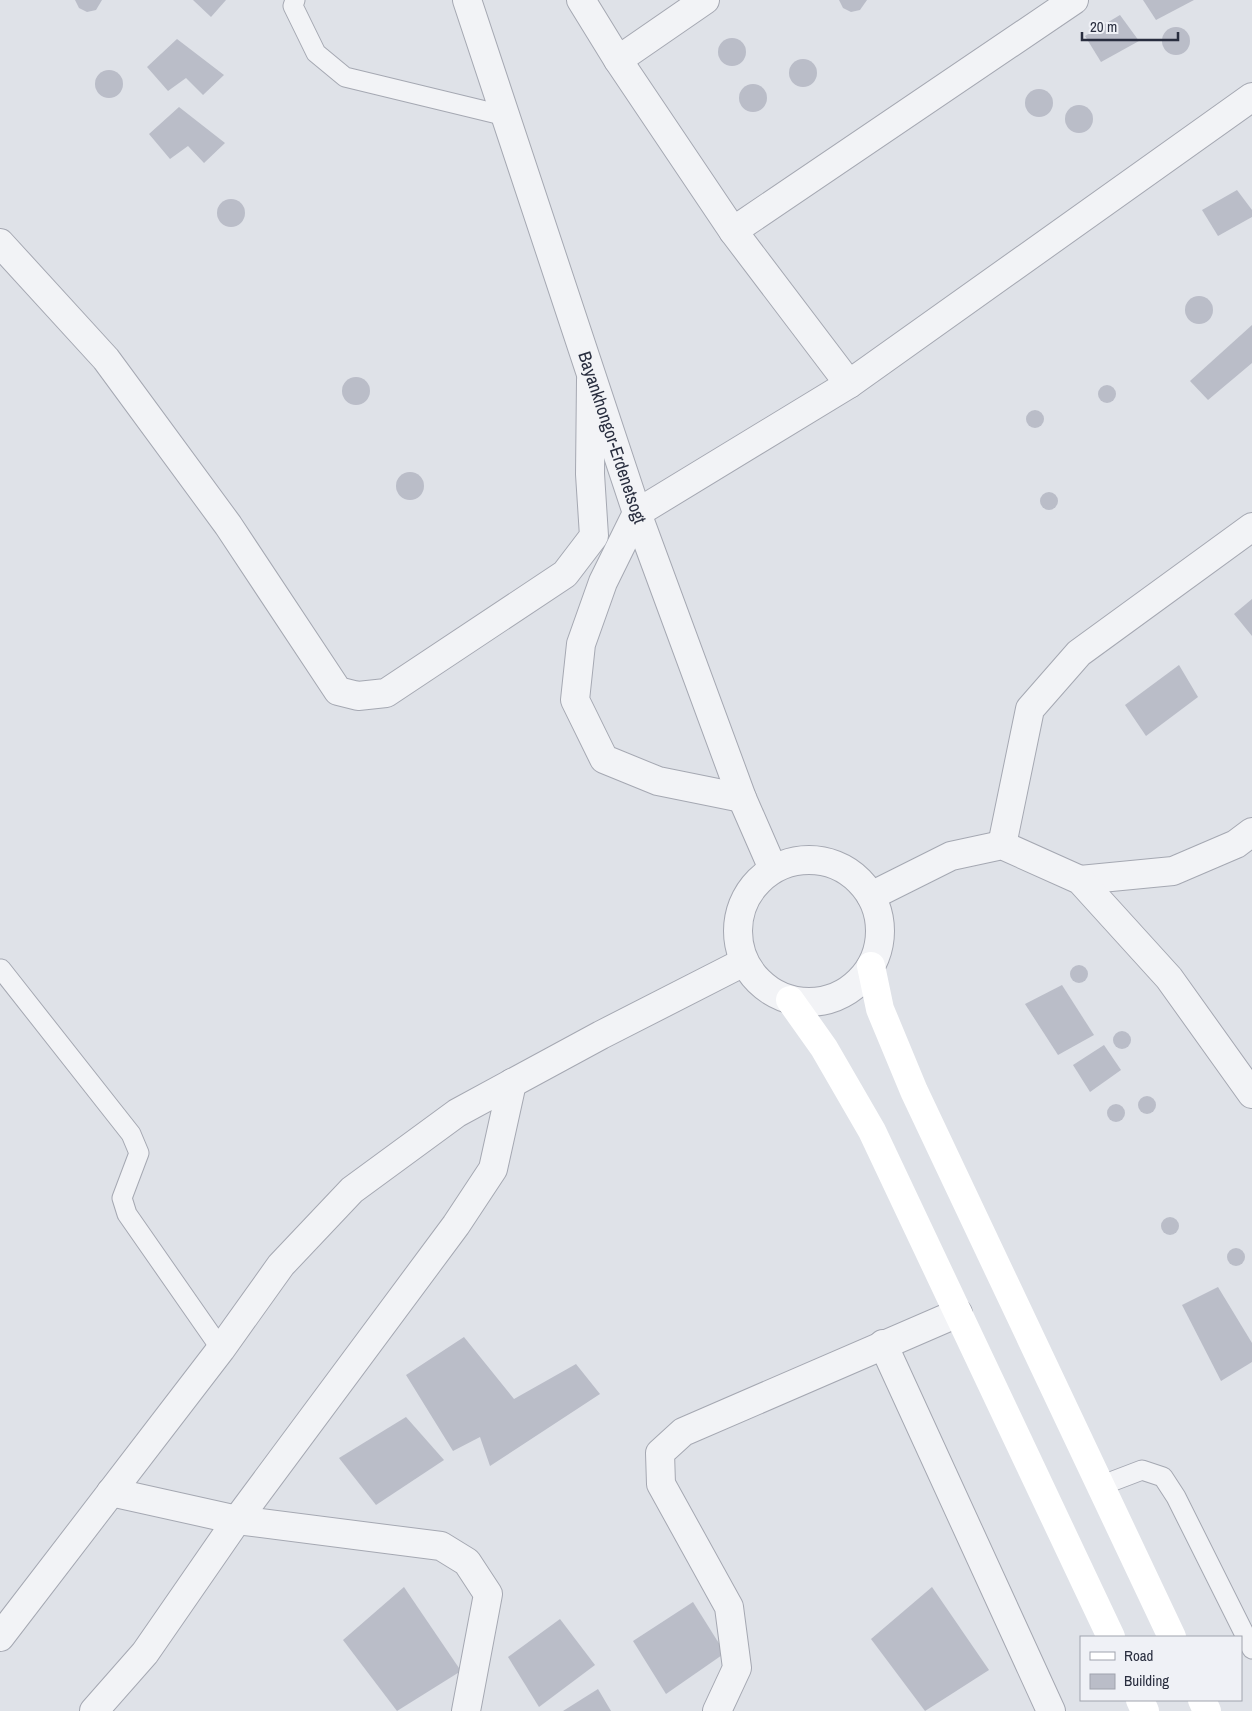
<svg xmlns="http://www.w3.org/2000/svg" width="1252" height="1711" viewBox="0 0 1252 1711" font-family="'Archivo Narrow',sans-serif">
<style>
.building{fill:#babdc8}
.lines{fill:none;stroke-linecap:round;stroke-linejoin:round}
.service-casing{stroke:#a5a8b2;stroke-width:21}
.minor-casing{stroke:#a5a8b2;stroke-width:30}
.tertiary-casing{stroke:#a5a8b2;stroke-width:30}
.service{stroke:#f2f3f6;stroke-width:19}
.minor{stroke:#f2f3f6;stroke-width:28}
.tertiary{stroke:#f2f3f6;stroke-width:28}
.secondary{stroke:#fff;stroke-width:28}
.labels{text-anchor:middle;stroke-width:5;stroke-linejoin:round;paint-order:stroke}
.street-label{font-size:18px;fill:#292e3f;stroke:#eff1f6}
</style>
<rect width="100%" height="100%" fill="#dfe2e8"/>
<g class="building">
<path d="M75 0H102L96 10 87 12 79 8Z"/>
<path d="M193 0H226L211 17Z"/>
<path d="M839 0H867L860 10 851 12 843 8Z"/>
<path d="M1143 0H1194L1156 20Z"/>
<path d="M1120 15 1139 41 1101 62 1085 36Z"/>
<circle cx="1176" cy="41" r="14"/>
<circle cx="732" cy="52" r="14"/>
<path d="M177 39 224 75 203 95 186 78 168 91 147 67Z"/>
<circle cx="803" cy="73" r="14"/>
<circle cx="109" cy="84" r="14"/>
<circle cx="753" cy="98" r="14"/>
<circle cx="1039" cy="103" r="14"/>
<circle cx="1079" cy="119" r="14"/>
<path d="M179 107 225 143 204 163 188 146 170 159 149 134Z"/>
<path d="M1237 190 1252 210V217L1218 236 1202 210Z"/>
<circle cx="231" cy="213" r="14"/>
<circle cx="1199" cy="310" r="14"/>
<path d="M1252 325V363L1208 400 1190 381Z"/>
<circle cx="356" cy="391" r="14"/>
<circle cx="1107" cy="394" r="9"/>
<circle cx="1035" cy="419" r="9"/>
<circle cx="410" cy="486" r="14"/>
<circle cx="1049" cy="501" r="9"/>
<path d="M1252 599V636L1234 614Z"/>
<path d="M1179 665 1198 697 1146 736 1125 705Z"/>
<circle cx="1079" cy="974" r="9"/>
<path d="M1062 985 1094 1035 1058 1055 1025 1004Z"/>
<circle cx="1122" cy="1040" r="9"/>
<path d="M1104 1045 1121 1070 1090 1092 1073 1065Z"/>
<circle cx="1147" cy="1105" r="9"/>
<circle cx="1116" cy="1113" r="9"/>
<circle cx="1170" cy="1226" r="9"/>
<circle cx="1236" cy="1257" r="9"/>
<path d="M1218 1287 1252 1343V1362L1221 1381 1182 1305Z"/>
<path d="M464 1337 514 1399 576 1364 600 1394 490 1466 480 1437 453 1451 406 1375Z"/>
<path d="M406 1417 444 1460 376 1505 339 1458Z"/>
<path d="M404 1587 461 1671 397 1711 343 1640Z"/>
<path d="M932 1587 989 1670 925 1711 871 1639Z"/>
<path d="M693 1602 725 1653 666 1694 633 1641Z"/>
<path d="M560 1619 595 1665 539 1707 508 1657Z"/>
<path d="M598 1689 611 1711H563Z"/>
</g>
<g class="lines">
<defs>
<g id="service">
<path d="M295 0 293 6 316 53 345 77 506 116"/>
<path d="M1 969 131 1134 139 1153 122 1198 127 1214 221 1349"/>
<path d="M1100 1486 1142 1470 1163 1477 1176 1497 1252 1649"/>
</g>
<g id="minor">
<path d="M581 0 618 60 733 231 849 384"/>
<path d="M618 60 705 0"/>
<path d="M733 231 1074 0"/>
<path d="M0 243 106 359 228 525 338 691 358 696 386 693 565 574 594 536 590 474 591 380"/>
<path d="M742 798 658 781 604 759 575 700 581 644 603 582 637 513 849 384 1252 97"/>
<path d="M1002 845 1030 709 1079 653 1252 527"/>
<path d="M1080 880 1173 871 1236 844 1252 832"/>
<path d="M883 1344 1051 1711"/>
<path d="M111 1492 237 1520 441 1546 467 1562 488 1594 466 1711"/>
<path d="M94 1711 145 1653 237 1520 456 1225 493 1169 512 1083"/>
<path d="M717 1711 737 1668 729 1607 661 1484 660 1453 683 1432 958 1313"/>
</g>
<g id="tertiary">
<path id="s1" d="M467 0 637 513 742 798 773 869"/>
<circle cx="809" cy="931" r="71"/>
<path d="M871 896 951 856 1002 845 1080 880 1169 978 1252 1094"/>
<path d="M0 1637 221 1349 281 1265 352 1190 457 1113 601 1035 744 962"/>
</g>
</defs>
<use href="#service" class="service-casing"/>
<use href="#minor" class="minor-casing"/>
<use href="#tertiary" class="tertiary-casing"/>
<use href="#service" class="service"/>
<use href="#minor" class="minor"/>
<use href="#tertiary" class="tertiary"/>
<g class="secondary">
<path d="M871 966 880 1009 914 1091 1172 1637"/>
<path d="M790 1000 824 1048 872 1131 1111 1637"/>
<path d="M1140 1700 1145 1711"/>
<path d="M1202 1700 1207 1711"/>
</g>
</g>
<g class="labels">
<g class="street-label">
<text dy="6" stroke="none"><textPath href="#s1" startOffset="461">Bayankhongor-Erdenetsogt</textPath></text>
</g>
</g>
<rect x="1080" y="1636" width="162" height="65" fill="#eff1f6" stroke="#a0a3ad"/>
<rect x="1090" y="1652" width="25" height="8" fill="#ffffff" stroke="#a0a3ad"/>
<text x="1124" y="1661" font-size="15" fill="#292e3f">Road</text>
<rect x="1090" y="1674" width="25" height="15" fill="#babdc8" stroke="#a0a3ad"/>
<text x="1124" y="1686" font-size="15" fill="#292e3f">Building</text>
<path d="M1082 32v8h96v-8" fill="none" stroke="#292e3f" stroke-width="2.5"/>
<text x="1090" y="32" font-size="15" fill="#292e3f" stroke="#eff1f6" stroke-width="4" paint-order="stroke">20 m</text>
</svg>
